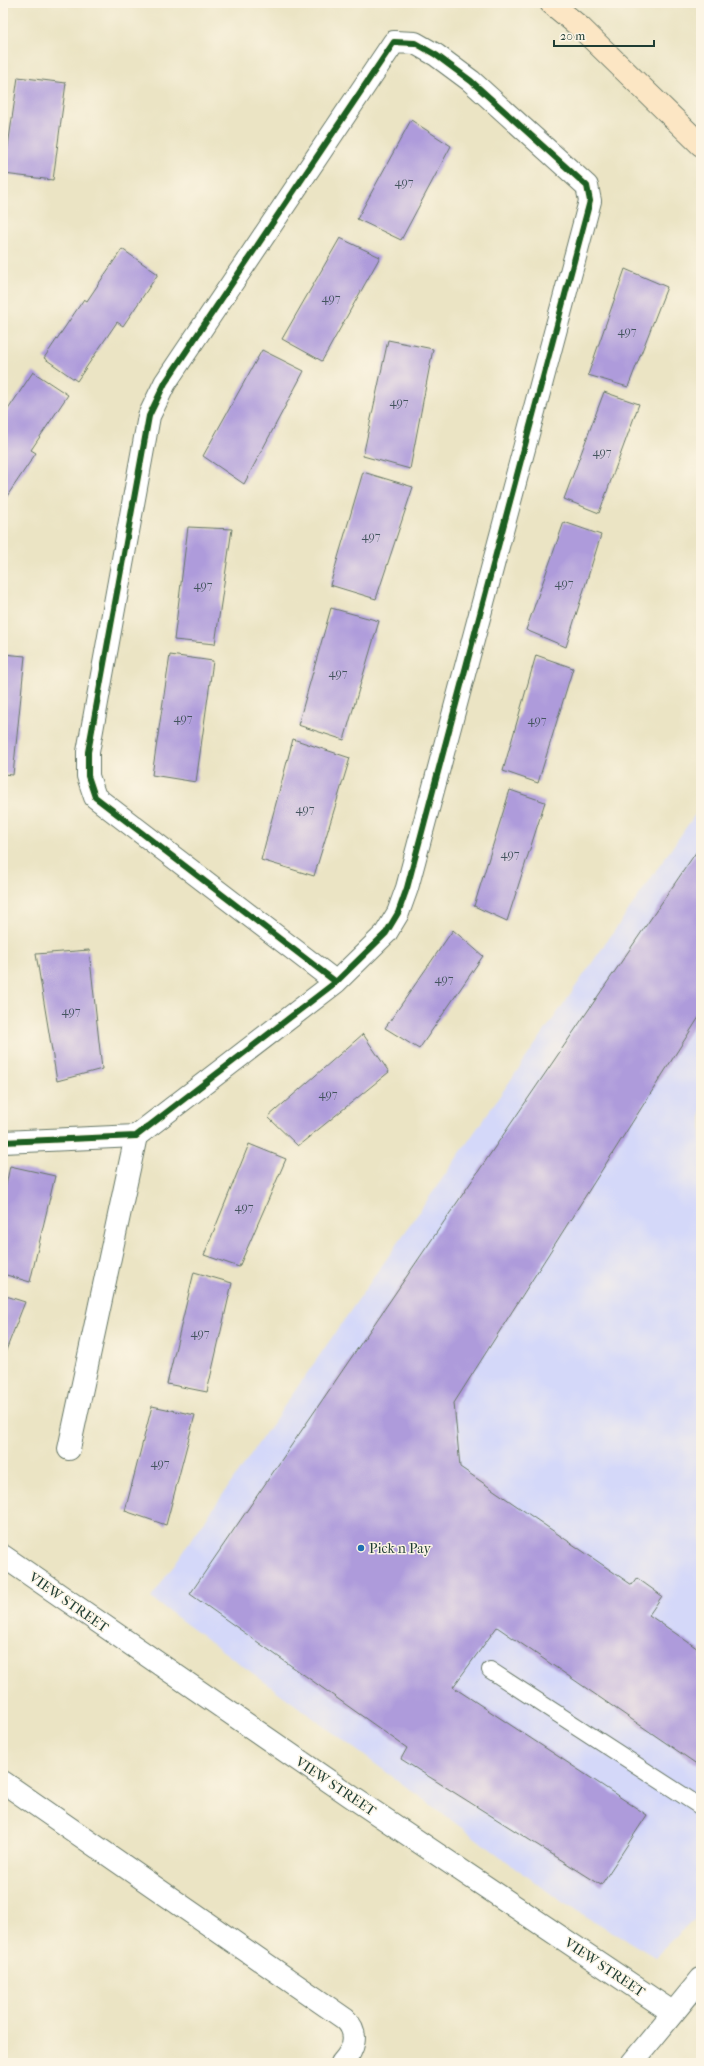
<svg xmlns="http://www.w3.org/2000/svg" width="704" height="2066" viewBox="0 0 704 2066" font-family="'IM FELL French Canon',serif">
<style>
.built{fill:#d4d8f9}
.building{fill:#ae9bdb}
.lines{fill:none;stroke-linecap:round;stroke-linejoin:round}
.service-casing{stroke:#676;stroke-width:18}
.minor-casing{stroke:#676;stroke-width:24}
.tertiary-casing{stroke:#676;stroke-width:24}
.secondary-casing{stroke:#676;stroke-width:24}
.service{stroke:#fff;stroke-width:16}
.minor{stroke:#fff;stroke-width:22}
.tertiary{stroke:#fff;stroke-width:22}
.secondary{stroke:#fce6c4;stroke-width:22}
.cycleway-casing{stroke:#fcf5e5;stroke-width:8}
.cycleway{stroke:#1b5e20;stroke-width:6}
.poi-dot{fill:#1f6fb2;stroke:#fcf5e5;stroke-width:1.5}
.labels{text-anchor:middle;stroke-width:3;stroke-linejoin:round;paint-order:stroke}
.number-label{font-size:12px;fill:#43545e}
.poi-label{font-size:14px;fill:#1f3d34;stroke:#fcf5e5;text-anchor:start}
.street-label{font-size:14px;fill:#1f3d34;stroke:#fcf5e5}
</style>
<rect width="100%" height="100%" fill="#fcf5e5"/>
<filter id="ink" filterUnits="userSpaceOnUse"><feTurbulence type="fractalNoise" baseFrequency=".025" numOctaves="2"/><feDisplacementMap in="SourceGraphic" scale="8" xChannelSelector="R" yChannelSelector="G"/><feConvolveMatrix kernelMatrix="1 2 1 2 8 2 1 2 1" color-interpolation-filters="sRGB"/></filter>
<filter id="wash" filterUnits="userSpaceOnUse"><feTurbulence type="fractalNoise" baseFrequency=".012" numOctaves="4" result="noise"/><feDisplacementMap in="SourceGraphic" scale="16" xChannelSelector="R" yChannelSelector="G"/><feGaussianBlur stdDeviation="0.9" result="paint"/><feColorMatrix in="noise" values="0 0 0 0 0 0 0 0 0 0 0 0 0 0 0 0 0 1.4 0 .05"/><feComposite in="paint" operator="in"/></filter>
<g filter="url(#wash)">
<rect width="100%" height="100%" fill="#ebe4c4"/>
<path class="built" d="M701 806V1913L655 1957 562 1902 151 1598Z"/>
<g id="blocks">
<g class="building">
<path d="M18 77 66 83 53 180 4 174Z"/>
<path d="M411 120 451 146 401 240 357 219Z"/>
<path d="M340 238 380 257 322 361 282 339Z"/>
<path d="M122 249 158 274 123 326 117 322 77 381 44 358 84 299 87 301Z"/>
<path d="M625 269 667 287 628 387 588 375Z"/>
<path d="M388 340 433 349 410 469 363 456Z"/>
<path d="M262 350 304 371 244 484 203 456Z"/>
<path d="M33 372 68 395 31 450 36 453 3 502V417Z"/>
<path d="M604 392 639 404 599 513 564 499Z"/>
<path d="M363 472 413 487 376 599 330 585Z"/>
<path d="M564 522 601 535 566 647 526 630Z"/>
<path d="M188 527 232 529 215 644 174 640Z"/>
<path d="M331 608 379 621 344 740 298 725Z"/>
<path d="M3 654 25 656 13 775 3 774Z"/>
<path d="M170 655 213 661 196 782 152 775Z"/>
<path d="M536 655 573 668 538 783 503 771Z"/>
<path d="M293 739 350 758 314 876 261 860Z"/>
<path d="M510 790 545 802 507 921 474 906Z"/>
<path d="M701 845V1014L454 1403 460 1467 632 1585 637 1578 662 1596 649 1615 701 1651V1767L497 1627 453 1687 647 1815 601 1885 401 1759 407 1748 190 1594Z"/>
<path d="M453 930 483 956 419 1049 385 1028Z"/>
<path d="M89 950 102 1069 57 1081 36 954Z"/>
<path d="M363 1034 389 1072 298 1146 268 1117Z"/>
<path d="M249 1144 286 1159 239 1267 204 1255Z"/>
<path d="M10 1166 55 1176 30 1282 3 1274V1200Z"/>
<path d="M194 1272 232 1283 207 1392 167 1384Z"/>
<path d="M3 1295 25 1302 3 1358Z"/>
<path d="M152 1406 195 1415 166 1525 125 1511Z"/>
</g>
</g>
</g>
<g filter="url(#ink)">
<use href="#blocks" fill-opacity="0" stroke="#676" stroke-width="1"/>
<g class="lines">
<defs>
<path id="service" d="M490 1670 701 1807"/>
<g id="minor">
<path d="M3 1142 136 1136 336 982 386 933 398 913 407 888 590 201 587 186 471 81 436 55 415 43 394 42 165 383 149 416 88 752V776L95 797 336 982"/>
<path d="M69 1449 136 1136"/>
<path d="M3 1556 352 1797 672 2012"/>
<path d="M3 1782 345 2019C360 2033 354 2050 342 2063"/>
</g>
<path id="tertiary" d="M632 2063 701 1979"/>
<path id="secondary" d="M551 3 581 28 701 145"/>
</defs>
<use href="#service" class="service-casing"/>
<use href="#minor" class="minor-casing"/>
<use href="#tertiary" class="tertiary-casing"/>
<use href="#secondary" class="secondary-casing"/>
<use href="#service" class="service"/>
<use href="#minor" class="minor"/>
<use href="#tertiary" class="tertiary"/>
<use href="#secondary" class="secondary"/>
<defs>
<path id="cycleway" d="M3 1142 136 1136 336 982 386 933 398 913 407 888 590 201 587 186 471 81 436 55 415 43 394 42 165 383 149 416 88 752V776L95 797 336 982"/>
</defs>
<use href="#cycleway" class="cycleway-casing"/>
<use href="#cycleway" class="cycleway"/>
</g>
</g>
<circle class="poi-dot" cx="361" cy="1548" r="4"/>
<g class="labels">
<g class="number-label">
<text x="404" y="186">497</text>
<text x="331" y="302">497</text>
<text x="627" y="335">497</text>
<text x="399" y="406">497</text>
<text x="602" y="456">497</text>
<text x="371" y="540">497</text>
<text x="564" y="587">497</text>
<text x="203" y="589">497</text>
<text x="338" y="677">497</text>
<text x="183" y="722">497</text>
<text x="537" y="724">497</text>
<text x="305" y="813">497</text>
<text x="510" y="858">497</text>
<text x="444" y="983">497</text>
<text x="71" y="1015">497</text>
<text x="328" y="1098">497</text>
<text x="244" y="1211">497</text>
<text x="200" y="1337">497</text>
<text x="160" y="1467">497</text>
</g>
<g class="poi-label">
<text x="369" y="1553">Pick n Pay</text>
</g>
<g class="street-label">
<text transform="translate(69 1602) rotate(35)" y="5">VIEW STREET</text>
<text transform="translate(336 1786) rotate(34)" y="5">VIEW STREET</text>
<text transform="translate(605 1967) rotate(34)" y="5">VIEW STREET</text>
</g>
</g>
<rect width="704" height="2066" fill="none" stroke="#fcf5e5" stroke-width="16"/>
<path d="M554 40v6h100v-6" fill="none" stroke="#1f3d34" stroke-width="2"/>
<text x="560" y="40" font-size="12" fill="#1f3d34" stroke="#fcf5e5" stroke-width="3" paint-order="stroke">20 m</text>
</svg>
